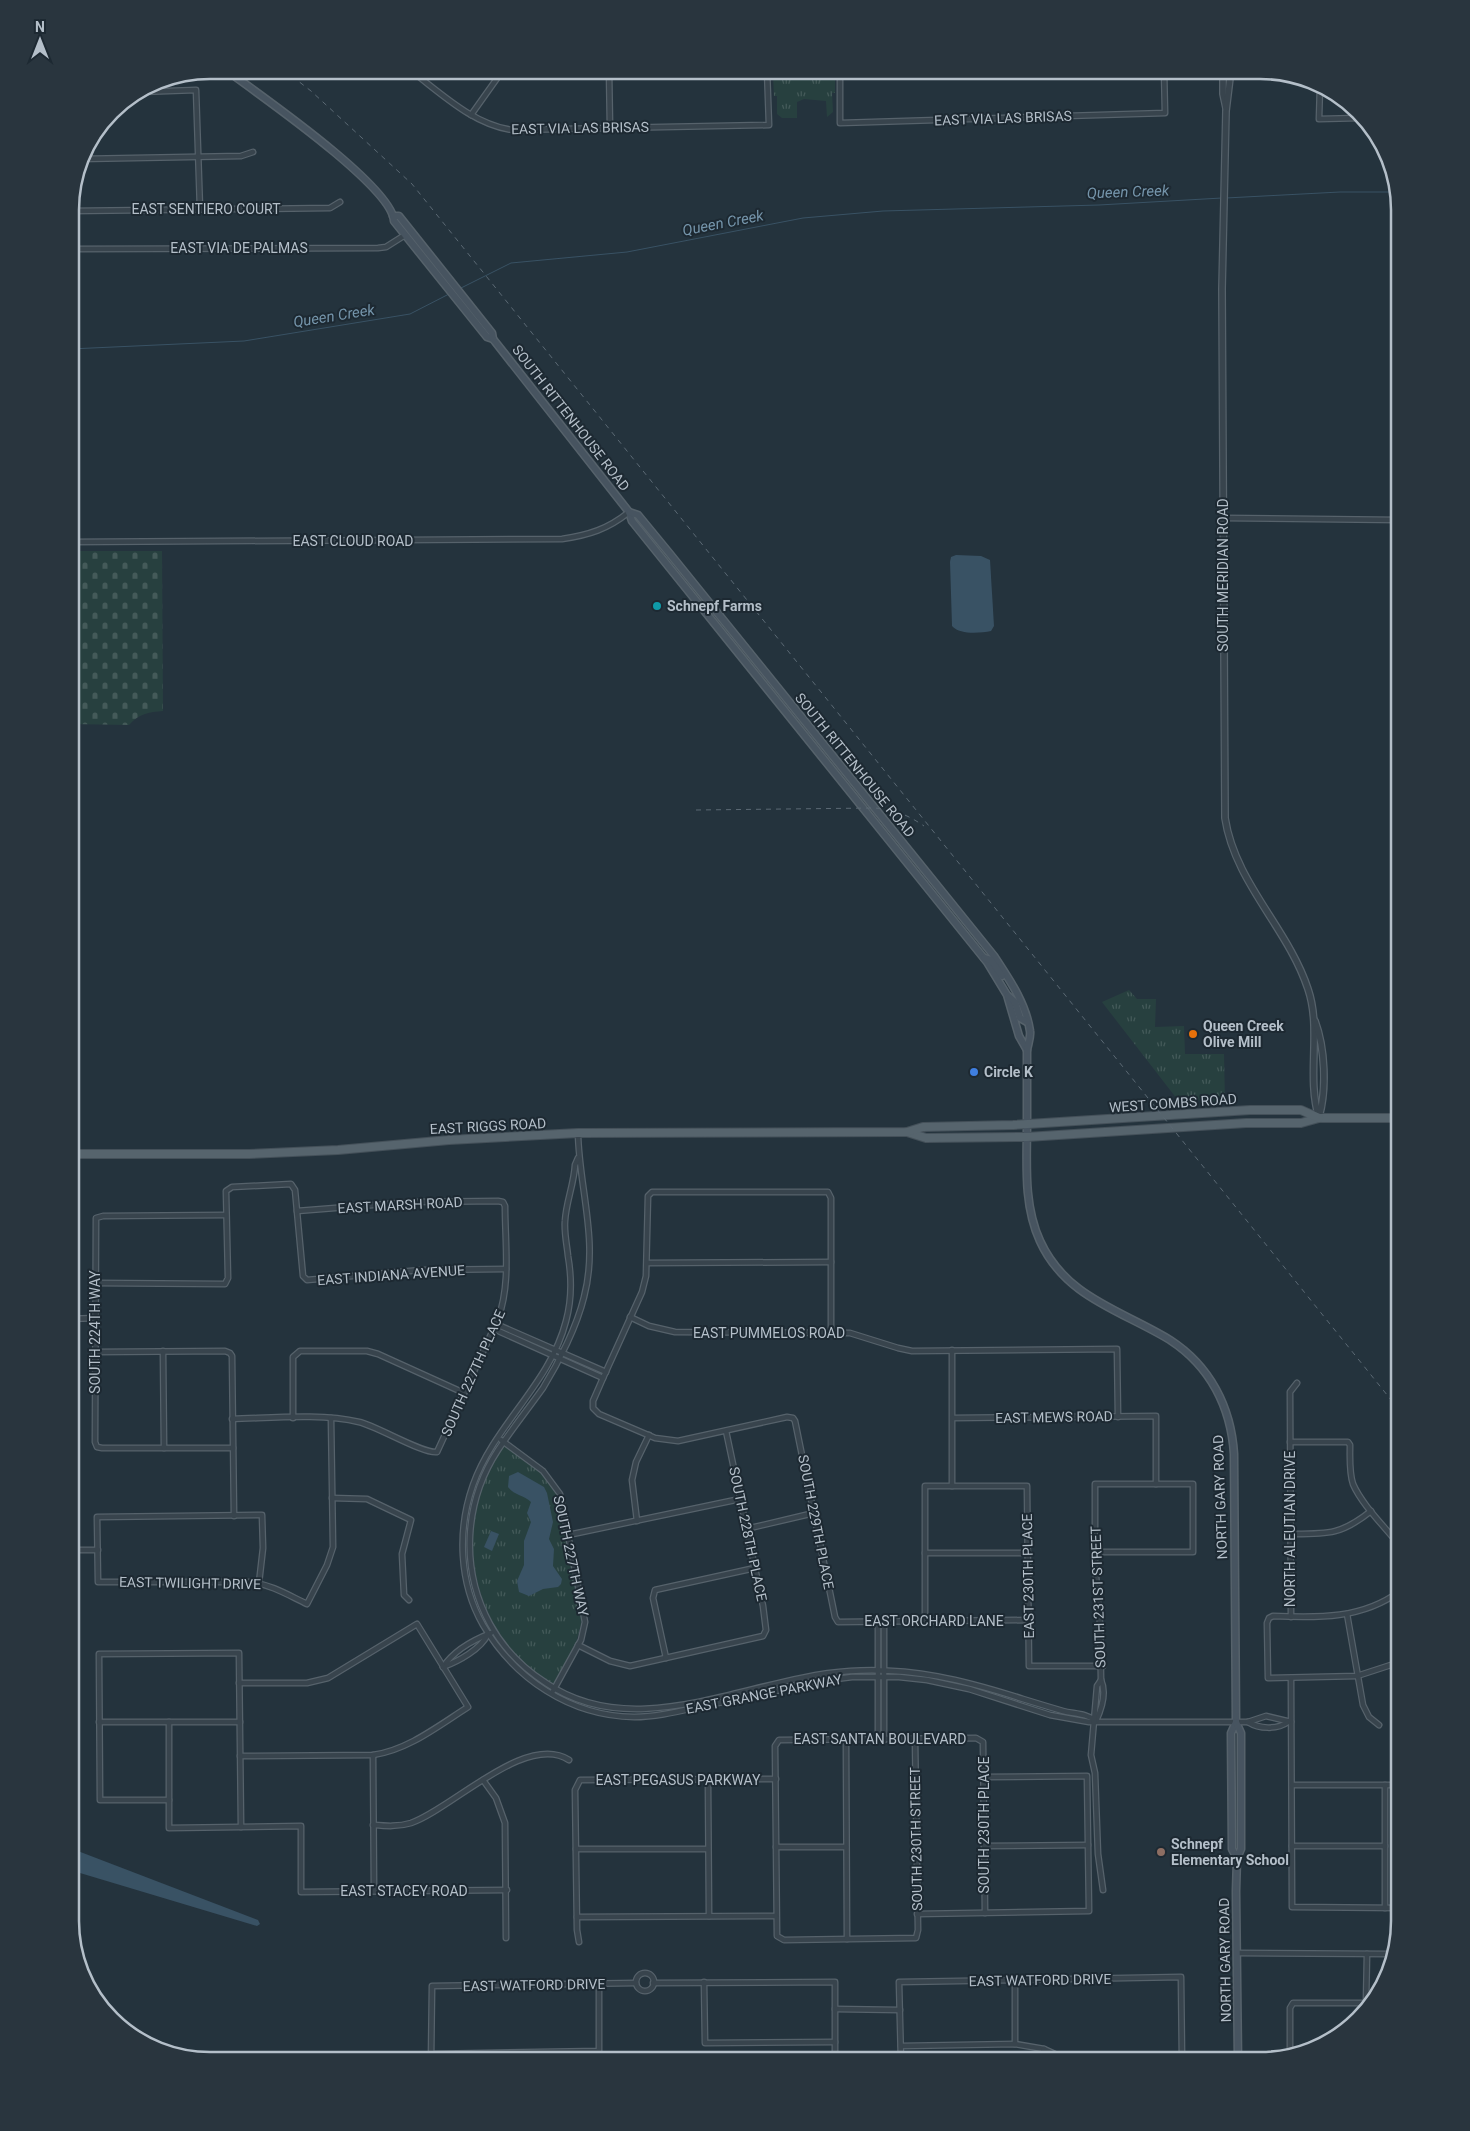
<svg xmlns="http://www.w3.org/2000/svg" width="1470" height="2131" viewBox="0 0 1470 2131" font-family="Roboto,sans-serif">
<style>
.cemetery{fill:url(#cemetery-stones)}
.park{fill:url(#park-tufts)}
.water{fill:#395264}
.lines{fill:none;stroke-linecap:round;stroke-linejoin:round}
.stream{stroke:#395264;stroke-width:1}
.minor-casing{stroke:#56626b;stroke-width:7}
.tertiary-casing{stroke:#56626b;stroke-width:8}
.secondary-casing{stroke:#56626b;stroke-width:9}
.primary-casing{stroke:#445059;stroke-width:10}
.minor{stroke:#38444d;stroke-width:4.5}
.tertiary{stroke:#38444d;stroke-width:5.5}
.secondary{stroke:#475460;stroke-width:6}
.primary{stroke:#56646d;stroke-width:8}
.rail{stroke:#5b6974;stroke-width:1;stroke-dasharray:5 5;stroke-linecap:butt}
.culture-dot{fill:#0f9aa8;stroke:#1d2932;stroke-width:2}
.food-dot{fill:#e8710a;stroke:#1d2932;stroke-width:2}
.shop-dot{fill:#3f7fe0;stroke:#1d2932;stroke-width:2}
.education-dot{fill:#8d6e63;stroke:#1d2932;stroke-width:2}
.labels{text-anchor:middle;stroke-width:4;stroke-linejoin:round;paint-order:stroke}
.street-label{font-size:14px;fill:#b4bfc9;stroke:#1d2932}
.poi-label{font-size:14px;font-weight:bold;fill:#b4bfc9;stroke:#1d2932;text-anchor:start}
.water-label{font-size:15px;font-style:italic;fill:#7595ab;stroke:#1d2932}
.rim{fill:none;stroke:#b4bfc9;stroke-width:2.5}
</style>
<defs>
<pattern id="cemetery-stones" width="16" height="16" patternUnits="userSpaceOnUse" patternTransform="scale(1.25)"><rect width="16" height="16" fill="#27403f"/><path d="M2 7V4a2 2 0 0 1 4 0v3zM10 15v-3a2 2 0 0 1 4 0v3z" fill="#445a59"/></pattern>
<pattern id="park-tufts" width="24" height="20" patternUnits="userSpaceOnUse" patternTransform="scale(1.25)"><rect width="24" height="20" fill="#27403f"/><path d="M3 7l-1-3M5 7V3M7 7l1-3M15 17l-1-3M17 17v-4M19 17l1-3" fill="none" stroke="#445a59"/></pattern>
</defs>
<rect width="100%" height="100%" fill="#24333d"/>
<path class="cemetery" d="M70 551H162L163 711C148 712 139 714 129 725L70 724Z"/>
<g class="park">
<path d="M776 70H832V73L835 74V93H832L833 112 827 117 826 101 804 99 797 102V118H782L777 114V96H774L773 76 776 75Z"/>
<path d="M1129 990 1137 999H1156L1155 1027 1184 1026 1185 1054H1224L1225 1102 1177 1099 1102 1002Z"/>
<path d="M504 1445 543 1474 557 1494 583 1617 576 1643 553 1685C543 1678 532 1671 523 1662 476 1617 459 1543 484 1482 489 1469 497 1457 504 1445Z"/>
</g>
<g class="water">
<path d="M956 555 981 556 990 560 994 626 991 631C980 633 960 635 952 626L950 562 951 557Z"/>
<path d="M518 1472 544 1487 547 1493 553 1522 549 1539 554 1549 553 1566 562 1579 561 1584 558 1587 543 1589 529 1596 519 1592 517 1581 524 1565V1541L531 1522 527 1513 531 1502C524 1495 515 1496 508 1487L509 1476Z"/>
<path d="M491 1531 499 1534 492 1551 484 1547Z"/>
<path d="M70 1628 74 1823 70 1833Z"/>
<path d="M70 1848 258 1920 260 1924 257 1926 70 1870Z"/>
</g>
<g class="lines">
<g class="stream">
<path d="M1226 198 1340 192H1395"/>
<path d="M459 289 511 263 627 252 803 218 883 211 1099 205 1222 198"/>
<path d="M70 349 244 341 410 314 449 294"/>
</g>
<defs>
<g id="minor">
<path d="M410 70C441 93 472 124 512 130L769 125 767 70"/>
<path d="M609 70 610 128"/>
<path d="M840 70V123L1165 113 1164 70"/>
<path d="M1320 86 1319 119 1360 118"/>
<path d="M140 92 196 90 200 209"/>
<path d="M471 115 503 70"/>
<path d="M80 159 241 156 253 152"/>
<path d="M70 211 330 208 340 202"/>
<path d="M70 249 378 248 386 247 405 235"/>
<path d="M1223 518 1400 520"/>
<path d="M70 542 562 539C589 535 608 529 629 512"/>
<path d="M578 1133C579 1188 599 1241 584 1297 577 1326 559 1362 543 1388 528 1409 512 1429 498 1450 464 1502 460 1569 490 1624 503 1648 523 1668 546 1683 637 1745 751 1677 850 1671 912 1667 964 1680 1023 1699 1036 1703 1049 1707 1063 1711 1074 1714 1086 1713 1096 1721"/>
<path d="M578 1158 575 1165C574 1184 566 1202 565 1221 564 1233 567 1245 568 1256 572 1279 572 1299 566 1321 550 1384 494 1425 473 1485 457 1530 459 1583 483 1625 515 1679 570 1716 634 1717 657 1717 680 1711 703 1706 745 1698 787 1688 828 1680L852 1677H899L927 1680 969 1689 1050 1715 1089 1722H1248L1266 1716 1291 1722"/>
<path d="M226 1215 103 1216 96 1218 95 1442 97 1447 102 1448H233"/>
<path d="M648 1263 831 1262"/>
<path d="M95 1283 225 1284 228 1278 226 1191 232 1187 291 1184 295 1190 303 1276 307 1280 421 1270 506 1269"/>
<path d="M630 1317 649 1326 675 1332 850 1333 898 1348 912 1351 1117 1349 1118 1417"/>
<path d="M70 1319 95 1318"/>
<path d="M496 1324 606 1372"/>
<path d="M494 1329 603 1378"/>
<path d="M831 1332V1198L828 1192H652L648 1196 646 1276 642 1292 603 1378 593 1401V1408L599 1414 655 1438 678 1441 787 1417 793 1418 795 1421 835 1617 838 1622 1029 1620"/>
<path d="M952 1350V1486"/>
<path d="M163 1351 164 1448"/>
<path d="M95 1352 225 1351 230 1353 232 1356 234 1516"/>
<path d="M293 1418V1357L300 1351H367L378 1354 464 1393"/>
<path d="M953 1418 1156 1416V1484"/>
<path d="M232 1419C271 1418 322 1413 359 1422 377 1426 423 1454 437 1452L498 1319C511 1284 505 1243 505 1206L503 1202 498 1201 411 1202 297 1211"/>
<path d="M501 1440 543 1471 560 1494 585 1622 581 1640 553 1691"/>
<path d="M1290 1442H1348L1350 1445C1350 1457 1349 1472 1353 1484 1362 1505 1386 1528 1400 1546"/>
<path d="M332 1498 367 1499 411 1520 402 1554 404 1595 409 1600"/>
<path d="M637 1521 632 1480 636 1462 649 1435"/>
<path d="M746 1529 814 1513"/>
<path d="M1290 1534C1328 1534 1341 1535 1371 1511"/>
<path d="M568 1535 740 1499"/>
<path d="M70 1550H98"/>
<path d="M1095 1552H1193V1484H1095V1564L1100 1623 1101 1680C1107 1693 1102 1708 1096 1721"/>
<path d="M925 1553H1028"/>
<path d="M259 1583 263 1548 262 1515 97 1517 98 1582H251C272 1585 288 1595 307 1604L327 1565 333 1547 331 1418"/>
<path d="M1347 1614 1363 1705 1369 1717 1379 1725"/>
<path d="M1291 1617 1290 1392 1297 1383"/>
<path d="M884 1621V1740"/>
<path d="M925 1621V1486H1027L1029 1666H1103"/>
<path d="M878 1622V1740"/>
<path d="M578 1645 610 1661 630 1666 763 1636 766 1630 763 1606 726 1431"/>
<path d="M666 1658 653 1598 655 1590 755 1568"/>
<path d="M1400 1662 1357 1676 1268 1678 1267 1623 1269 1618 1273 1616C1318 1618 1363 1619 1400 1591"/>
<path d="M443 1667C454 1650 473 1640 491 1633"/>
<path d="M443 1667C459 1661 481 1649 488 1634"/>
<path d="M1291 1678 1292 1907 1400 1908"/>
<path d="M1101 1680 1097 1686 1091 1755 1095 1773 1098 1854 1103 1890"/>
<path d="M239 1683H307L328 1678 417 1624 468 1707C438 1726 408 1750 373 1755L240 1756"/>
<path d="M99 1722H240"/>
<path d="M169 1722V1828L301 1826V1892L507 1890"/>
<path d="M1248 1722C1259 1729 1277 1730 1288 1722"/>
<path d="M915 1739 918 1930 916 1938 784 1940 777 1936 775 1746 779 1740H782L976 1738 983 1742 985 1913"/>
<path d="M846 1740 847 1939"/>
<path d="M373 1755 374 1891"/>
<path d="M483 1780 496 1798 505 1823 506 1938"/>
<path d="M708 1780 709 1916"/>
<path d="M1292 1785H1400"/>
<path d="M1385 1785V1908"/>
<path d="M169 1800H100L99 1654 239 1653 241 1827"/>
<path d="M373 1825C386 1826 398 1827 411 1823 452 1809 526 1732 569 1760"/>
<path d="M984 1846 1088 1845"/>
<path d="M1292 1846H1385"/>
<path d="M776 1847H846"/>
<path d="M576 1849H708"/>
<path d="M917 1914 1089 1911 1087 1776 984 1777"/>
<path d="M577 1917 776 1916"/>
<path d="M579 1942 577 1930 575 1790 580 1780 776 1779"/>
<path d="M1237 1953 1391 1954"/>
<circle cx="645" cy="1982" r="9"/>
<path d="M1015 1981V2044"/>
<path d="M704 1982 705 2043 835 2042"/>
<path d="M653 1983 835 1982V2061"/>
<path d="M1366 2002 1367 1954"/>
<path d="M835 2009 900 2010"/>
<path d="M901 2046 1015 2044 1044 2049 1070 2061"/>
<path d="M1290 2053V2008L1293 2003H1370"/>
<path d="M431 2054 599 2051V1984"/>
<path d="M431 2061 432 1986 636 1983"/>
<path d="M901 2061 899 1982 1181 1977 1182 2061"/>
<path d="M1040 2061 1044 2049"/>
</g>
<g id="tertiary">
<path d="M1223 70V94L1226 108"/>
<path d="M1231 70 1226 111 1222 289 1225 818C1235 883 1288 928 1308 989 1322 1030 1306 1076 1319 1118"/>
<path d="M1315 1021C1325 1048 1327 1089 1319 1117"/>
</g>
<g id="secondary">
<path d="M226 70C257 93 392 186 394 221L487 337 493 339"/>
<path d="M393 216H399L492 333 493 339 629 512 632 521 987 962 1007 995 1019 1036 1027 1050"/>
<path d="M629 512 638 515 670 554 994 956C1009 979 1026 1003 1030 1031 1031 1037 1028 1044 1027 1050 1027 1074 1027 1098 1027 1122 1027 1162 1023 1204 1040 1241 1066 1298 1121 1310 1170 1340 1210 1366 1231 1407 1234 1454L1236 1722 1231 1733 1232 1849 1237 1858"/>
<path d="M984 958 991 960 1002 976"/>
<path d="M1008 996 1015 1002 1020 1018 1027 1022"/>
<path d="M1236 1722 1241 1733V1849L1237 1858 1236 1891 1238 2061"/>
</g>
<g id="primary">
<path d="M907 1132 926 1138 1027 1137 1246 1123H1301L1319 1118H1400"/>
<path d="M70 1154H249L338 1150 449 1140 578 1133 907 1132 923 1127 1013 1125 1250 1110H1301L1319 1118"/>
</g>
</defs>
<use href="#minor" class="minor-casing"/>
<use href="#tertiary" class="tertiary-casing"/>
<use href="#secondary" class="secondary-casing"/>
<use href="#primary" class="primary-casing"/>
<use href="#minor" class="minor"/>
<use href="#tertiary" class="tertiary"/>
<use href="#secondary" class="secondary"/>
<use href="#primary" class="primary"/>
<g class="rail">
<path d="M284 70 311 91 412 184 1400 1411"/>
<path d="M696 810 874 808C894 809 908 815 924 826"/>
</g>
</g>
<circle class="culture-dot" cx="657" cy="606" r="5"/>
<circle class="food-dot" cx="1193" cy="1034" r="5"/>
<circle class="shop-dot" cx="974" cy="1072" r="5"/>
<circle class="education-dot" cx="1161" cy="1852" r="5"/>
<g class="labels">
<g class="street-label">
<text transform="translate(1003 118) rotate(-2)" y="5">EAST VIA LAS BRISAS</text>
<text transform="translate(580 128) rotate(-1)" y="5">EAST VIA LAS BRISAS</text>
<text x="206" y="214">EAST SENTIERO COURT</text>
<text x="239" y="253">EAST VIA DE PALMAS</text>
<text transform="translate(571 418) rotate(52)" y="5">SOUTH RITTENHOUSE ROAD</text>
<text x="353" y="546">EAST CLOUD ROAD</text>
<text transform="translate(1223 575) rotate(-90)" y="5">SOUTH MERIDIAN ROAD</text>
<text transform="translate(855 765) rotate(51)" y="5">SOUTH RITTENHOUSE ROAD</text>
<text transform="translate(1173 1103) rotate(-4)" y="5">WEST COMBS ROAD</text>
<text transform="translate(488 1126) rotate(-3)" y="5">EAST RIGGS ROAD</text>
<text transform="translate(400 1205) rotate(-3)" y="5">EAST MARSH ROAD</text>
<text transform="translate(391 1275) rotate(-4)" y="5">EAST INDIANA AVENUE</text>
<text transform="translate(95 1332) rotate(-90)" y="5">SOUTH 224TH WAY</text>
<text x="769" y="1338">EAST PUMMELOS ROAD</text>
<text transform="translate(473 1373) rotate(-66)" y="5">SOUTH 227TH PLACE</text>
<text transform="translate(1054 1417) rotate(-1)" y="5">EAST MEWS ROAD</text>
<text transform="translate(1220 1497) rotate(-92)" y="5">NORTH GARY ROAD</text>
<text transform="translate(816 1522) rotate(79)" y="5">SOUTH 229TH PLACE</text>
<text transform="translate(1290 1529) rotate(-90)" y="5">NORTH ALEUTIAN DRIVE</text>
<text transform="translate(748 1534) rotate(78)" y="5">SOUTH 228TH PLACE</text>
<text transform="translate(571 1556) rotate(78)" y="5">SOUTH 227TH WAY</text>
<text transform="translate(1028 1576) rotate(-91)" y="5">EAST 230TH PLACE</text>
<text transform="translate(190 1583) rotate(1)" y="5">EAST TWILIGHT DRIVE</text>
<text transform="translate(1098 1597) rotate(-92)" y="5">SOUTH 231ST STREET</text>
<text x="934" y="1626">EAST ORCHARD LANE</text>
<text transform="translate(764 1694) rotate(-11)" y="5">EAST GRANGE PARKWAY</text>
<text x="880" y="1744">EAST SANTAN BOULEVARD</text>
<text x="678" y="1785">EAST PEGASUS PARKWAY</text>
<text transform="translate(984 1825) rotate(-90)" y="5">SOUTH 230TH PLACE</text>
<text transform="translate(916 1839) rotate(-91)" y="5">SOUTH 230TH STREET</text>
<text x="404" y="1896">EAST STACEY ROAD</text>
<text transform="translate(1225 1960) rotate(-91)" y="5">NORTH GARY ROAD</text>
<text transform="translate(1040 1980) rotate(-1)" y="5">EAST WATFORD DRIVE</text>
<text transform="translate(534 1985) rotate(-1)" y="5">EAST WATFORD DRIVE</text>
</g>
<g class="poi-label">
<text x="667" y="611">Schnepf Farms</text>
<text x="1203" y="1031">Queen Creek<tspan x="1203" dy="16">Olive Mill</tspan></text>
<text x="984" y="1077">Circle K</text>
<text x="1171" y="1849">Schnepf<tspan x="1171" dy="16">Elementary School</tspan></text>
</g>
<g class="water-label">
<text transform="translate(1128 192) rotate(-2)" y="5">Queen Creek</text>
<text transform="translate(723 223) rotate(-11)" y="5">Queen Creek</text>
<text transform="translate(334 316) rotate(-9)" y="5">Queen Creek</text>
</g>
</g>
<path d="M0 0H1470V2131H0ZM210 79H1260A131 131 0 0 1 1391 210V1921A131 131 0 0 1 1260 2052H210A131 131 0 0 1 79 1921V210A131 131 0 0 1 210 79Z" fill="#29353e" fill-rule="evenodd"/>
<path class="rim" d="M210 79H1260A131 131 0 0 1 1391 210V1921A131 131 0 0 1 1260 2052H210A131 131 0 0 1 79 1921V210A131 131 0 0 1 210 79Z"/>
<g transform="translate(40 40)" stroke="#1d2932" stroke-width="4" paint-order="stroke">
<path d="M0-4L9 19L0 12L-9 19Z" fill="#b4bfc9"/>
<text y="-8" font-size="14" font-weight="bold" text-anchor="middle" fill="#b4bfc9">N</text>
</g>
</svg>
